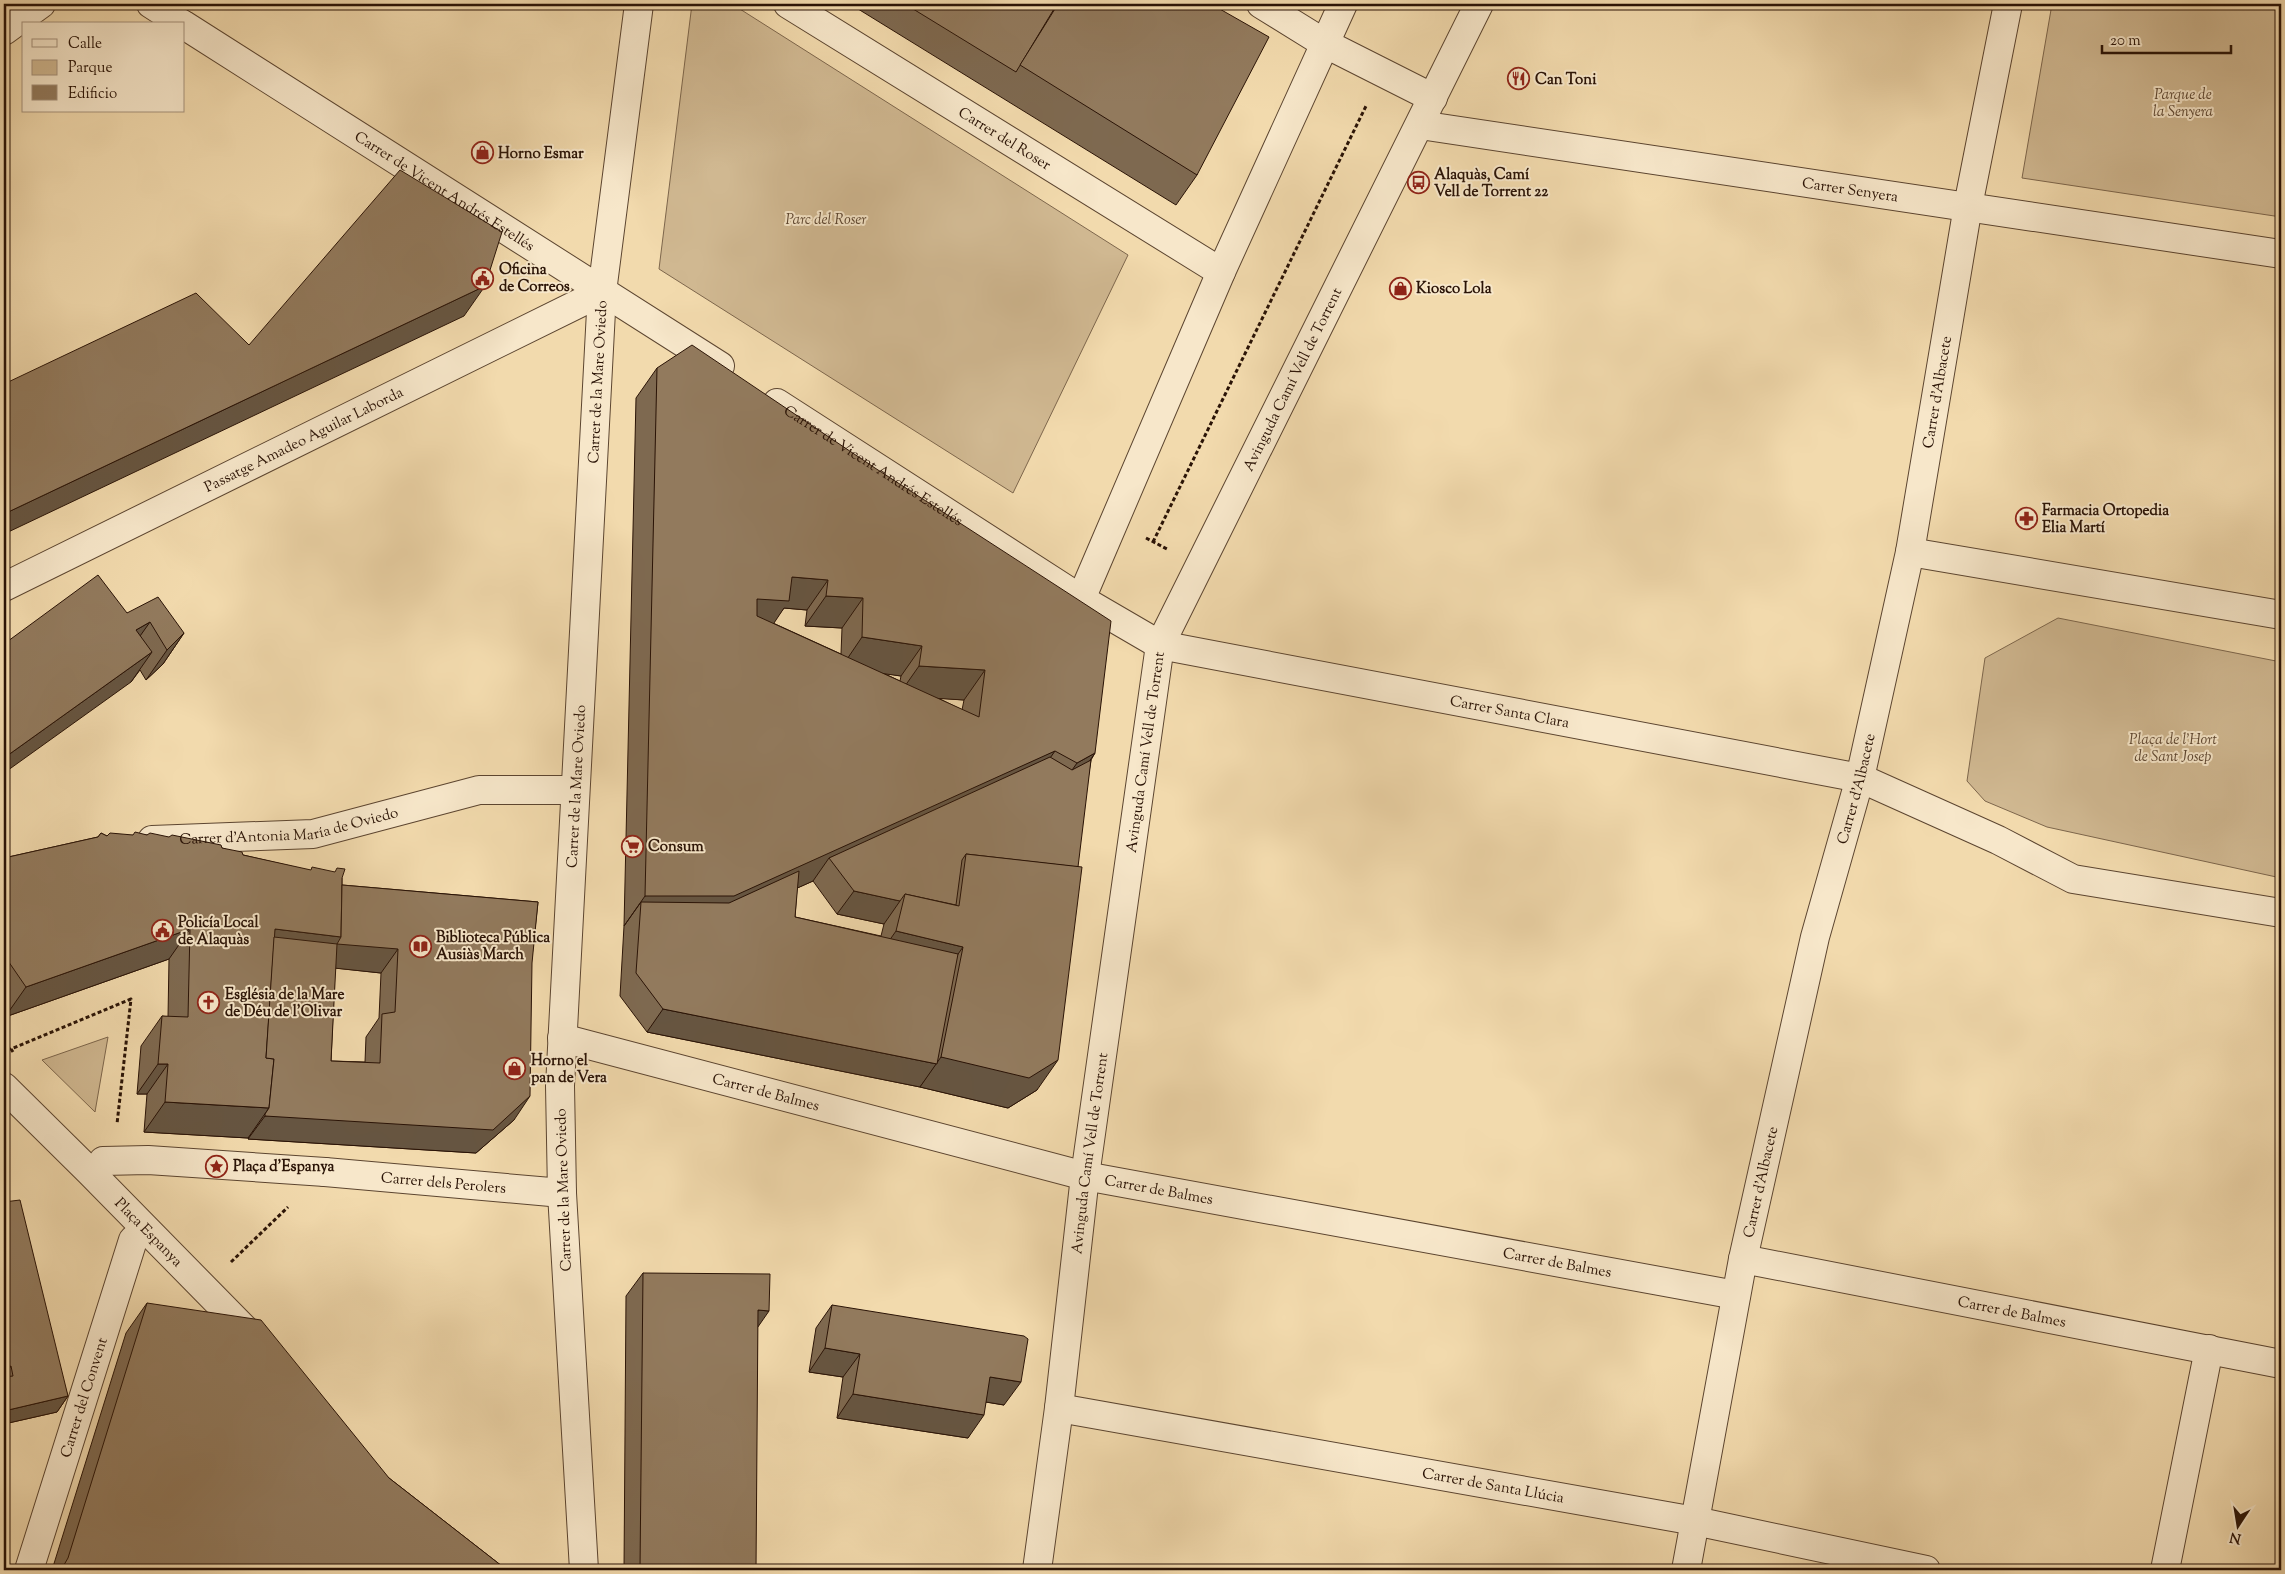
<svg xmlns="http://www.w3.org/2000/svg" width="2285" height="1574" viewBox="0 0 2285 1574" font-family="'Sorts Mill Goudy',serif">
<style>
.green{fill:#d0b891;stroke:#7d664c}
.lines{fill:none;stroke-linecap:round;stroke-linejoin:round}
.pedestrian-casing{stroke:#5c4530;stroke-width:30}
.minor-casing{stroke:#5c4530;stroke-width:30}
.tertiary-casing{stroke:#5c4530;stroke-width:30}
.path{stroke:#2a1306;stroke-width:3;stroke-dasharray:4 2.5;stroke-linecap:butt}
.pedestrian{stroke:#f7e7ca;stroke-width:28}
.minor{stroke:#f7e7ca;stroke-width:28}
.tertiary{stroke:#f7e7ca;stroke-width:28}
.wall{fill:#7e6950;stroke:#2a1306;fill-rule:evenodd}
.shaded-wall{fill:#665541;stroke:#2a1306}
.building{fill:#927a5d;stroke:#2a1306;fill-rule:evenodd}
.labels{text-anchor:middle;stroke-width:4;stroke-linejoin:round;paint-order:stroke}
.poi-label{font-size:15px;font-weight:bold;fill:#2a1306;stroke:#f7e7ca;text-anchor:start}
.park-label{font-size:15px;font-style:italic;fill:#5c4530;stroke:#f7e7ca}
.street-label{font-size:15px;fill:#2a1306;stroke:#f7e7ca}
</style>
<rect width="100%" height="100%" fill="#f2daad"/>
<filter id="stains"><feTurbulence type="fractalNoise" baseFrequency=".004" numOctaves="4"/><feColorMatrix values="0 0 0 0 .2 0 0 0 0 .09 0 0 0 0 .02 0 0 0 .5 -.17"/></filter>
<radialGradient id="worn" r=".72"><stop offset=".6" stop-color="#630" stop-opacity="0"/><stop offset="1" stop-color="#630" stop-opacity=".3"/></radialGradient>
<g class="green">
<path d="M692 4H732L1128 255 1013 493 659 269Z"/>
<path d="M2052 4H2281V217L2022 178Z"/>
<path d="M2058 618 2281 662V878L2047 827 1985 801 1967 781 1985 658Z"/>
<path d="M108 1037 95 1112 42 1060Z"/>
</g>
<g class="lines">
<defs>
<g id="pedestrian">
<path id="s1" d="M788 4 1221 272"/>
<path id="s2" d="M4 587 602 292"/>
<path id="s3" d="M152 840 313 834 479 790H575"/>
<path d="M103 1161 148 1160 325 1172"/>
<path d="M562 1193 584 1570"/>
</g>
<g id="minor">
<path d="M151 4 182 24"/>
<path d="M1261 4 1324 43 1433 98"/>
<path id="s4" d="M184 25 720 366"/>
<path d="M4 31 41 4"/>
<path id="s5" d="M1420 125 2281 254"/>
<path id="s6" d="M777 403 1081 599 1160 645 1860 778 1998 840 2073 879 2281 913"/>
<path d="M1910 552 2281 615"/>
<path d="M1081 599 1221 272 1343 4"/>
<path id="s7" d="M562 1038 1085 1176 1736 1295"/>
<path id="s8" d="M325 1172 562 1193 560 1086 602 292 639 4"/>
<path id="s9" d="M1743 1259 2281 1364"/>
<path id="s10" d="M1059 1408 1695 1521 1926 1570"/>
<path id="s11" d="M29 1570 133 1240 145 1229"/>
<path id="s12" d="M1037 1570 1059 1408 1085 1176 1160 645 1479 4"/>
<path id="s13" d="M1686 1570 1743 1259 1815 937 1860 778 1910 552 1968 206 2008 4"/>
<path d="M2165 1570 2209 1349"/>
</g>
<g id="tertiary">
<path id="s14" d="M4 1087 90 1172 257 1342"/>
</g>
</defs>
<use href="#pedestrian" class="pedestrian-casing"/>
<use href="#minor" class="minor-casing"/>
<use href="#tertiary" class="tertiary-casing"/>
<g class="path">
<path d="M1146 538 1167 549"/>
<path d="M1153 542 1367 104"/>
<path d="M13 1052 11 1049 131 999 117 1124"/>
<path d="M231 1262 288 1207"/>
</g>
<use href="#pedestrian" class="pedestrian"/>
<use href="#minor" class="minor"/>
<use href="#tertiary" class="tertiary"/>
</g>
<g class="wall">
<path d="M850 4H1211L1197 175 1176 205Z"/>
<path d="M657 368 1095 753 1091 760 1037 1090 1008 1108 920 1087 647 1032 620 996 624 926 636 398ZM784 608 807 610 805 626 842 628 841 654 773 623ZM883 673 901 676 900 681ZM938 698 964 700 962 710ZM813 881 837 914 884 924 881 936 795 917 797 888Z"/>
<path d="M127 613 184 633 163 664 146 680 140 670 131 682Z"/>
<path d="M101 833 107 836 147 835 222 848 243 855 342 878V885L538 902 514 1120 476 1153 248 1139 249 1138H248L144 1132 147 1094H137L141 1046 162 1016 168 1017 169 959 5 1017 4 1016V858L98 837ZM335 968 381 973 379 1018 366 1037 365 1062 331 1061Z"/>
<path d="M4 1202 68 1396 57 1412 4 1424Z"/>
<path d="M643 1273 757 1328 755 1570H624L626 1296Z"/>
<path d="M147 1303 389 1478 507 1570H52L126 1333Z"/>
<path d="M832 1305 1004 1405 986 1402 968 1438 837 1418 843 1377 809 1372 816 1328Z"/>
</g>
<g class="shaded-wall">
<path d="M485 286 464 316 4 534V514Z"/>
<path d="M792 577 828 580 807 610 784 608 768 632 736 629 757 599Z"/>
<path d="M826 596 863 598 842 628 805 626Z"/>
<path d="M150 622 128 653 136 630Z"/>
<path d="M184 633 163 664 146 680 167 650Z"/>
<path d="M862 637 922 646 901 676 841 668Z"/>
<path d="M152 652 131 682 4 773V758Z"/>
<path d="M919 666 985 670 964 700 898 696Z"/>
<path d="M1055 751 1034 781 829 858 813 881 713 926 641 902 624 926 645 896Z"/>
<path d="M1095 753 1074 784 1056 793 1077 763Z"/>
<path d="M854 891 900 901 884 924 837 914Z"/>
<path d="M190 929 169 959 5 1017 26 987Z"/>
<path d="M275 929 341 937 398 949 381 973 268 961Z"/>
<path d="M896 931 963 947 942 977 875 961Z"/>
<path d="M663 1009 937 1064 920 1087 647 1032Z"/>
<path d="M941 1057 1058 1060 1037 1090 1008 1108 920 1087Z"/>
<path d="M158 1064H168L147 1094H137Z"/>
<path d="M530 1096 514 1120 476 1153 248 1139 265 1116Z"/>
<path d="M165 1102 269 1108 248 1138 144 1132Z"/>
<path d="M758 1310 769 1311 753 1334Z"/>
<path d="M825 1348 860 1354 843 1377 809 1372Z"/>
<path d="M11 1366 4 1377V1369Z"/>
<path d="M990 1377 1021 1382 1004 1405 974 1400Z"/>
<path d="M853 1394 984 1415 968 1438 837 1418Z"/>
<path d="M68 1396 57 1412 4 1424V1411Z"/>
<path d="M640 1569 756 1570H639Z"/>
</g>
<g class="building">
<path d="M905 4H1057L1016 72Z"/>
<path d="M1058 4H1211L1269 37 1197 175 1020 65Z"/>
<path d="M400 170 502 232 485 286 4 514V384L196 293 249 345Z"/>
<path d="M692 345 875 468 1111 621 1095 753 1077 763 1055 751 734 896H645L657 368ZM792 577 828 580 826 596 863 598 862 637 922 646 919 666 985 670 979 717 757 616V599L789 601Z"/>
<path d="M98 575 127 613 158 597 184 633 167 650 150 622 136 630 152 652 4 758V644Z"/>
<path d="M1050 757 1072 770 1091 760 1078 867 966 854 962 860 956 905 905 894 900 901 854 891 829 858Z"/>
<path d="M135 832 147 835 150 833 169 837 172 835 221 845 222 848 242 852 243 855 311 870 312 867 335 872 337 868 345 869 342 878 341 937 275 929 266 1058 274 1059 269 1108 165 1102 168 1064H158L162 1016 188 1017 190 929 26 987 4 955V941L9 939 4 924V858L98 837 101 833 107 836 110 833 133 835Z"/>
<path d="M966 854 1082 867 1058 1060 1029 1078 941 1057 963 947 896 931 905 894 959 906Z"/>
<path d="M799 871 795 917 958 954 937 1064 663 1009 636 973 641 902 729 903Z"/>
<path d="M342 885 538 902 532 963 530 1096 493 1130 265 1116V1114L269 1108 274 1059 266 1058 274 937 337 944 331 1061 380 1063 382 1014 395 1012 398 949 337 944 341 937Z"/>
<path d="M20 1200 68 1396 4 1411V1377L13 1376 11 1366 4 1369V1202Z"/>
<path d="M643 1273 770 1274 769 1311 758 1310 756 1570 640 1569Z"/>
<path d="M147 1303 261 1320 389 1478 507 1570H61L68 1558Z"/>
<path d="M832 1305 1024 1336 1028 1339 1021 1382 990 1377 984 1415 853 1394 860 1354 825 1348Z"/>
</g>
<defs>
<symbol id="restaurant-ring" viewBox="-11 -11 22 22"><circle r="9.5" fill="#f7e7ca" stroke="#8f2418" stroke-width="1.5"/><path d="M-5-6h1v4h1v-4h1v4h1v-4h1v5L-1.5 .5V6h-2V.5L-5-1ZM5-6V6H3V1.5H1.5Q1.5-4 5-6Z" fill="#8f2418"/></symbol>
<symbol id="shop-ring" viewBox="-11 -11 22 22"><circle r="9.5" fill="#f7e7ca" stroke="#8f2418" stroke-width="1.5"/><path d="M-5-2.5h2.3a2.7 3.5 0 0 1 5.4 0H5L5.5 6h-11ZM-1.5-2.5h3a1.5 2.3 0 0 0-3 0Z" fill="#8f2418"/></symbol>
<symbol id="bus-ring" viewBox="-11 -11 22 22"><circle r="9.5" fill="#f7e7ca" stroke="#8f2418" stroke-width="1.5"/><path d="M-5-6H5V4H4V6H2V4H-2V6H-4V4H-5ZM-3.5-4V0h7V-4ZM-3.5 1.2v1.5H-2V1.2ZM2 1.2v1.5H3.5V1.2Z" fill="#8f2418"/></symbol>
<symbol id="civic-ring" viewBox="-11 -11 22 22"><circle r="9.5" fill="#f7e7ca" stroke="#8f2418" stroke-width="1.5"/><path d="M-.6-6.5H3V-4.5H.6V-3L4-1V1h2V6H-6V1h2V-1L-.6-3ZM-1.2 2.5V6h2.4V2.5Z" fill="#8f2418"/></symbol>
<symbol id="pharmacy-ring" viewBox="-11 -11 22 22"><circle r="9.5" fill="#f7e7ca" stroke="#8f2418" stroke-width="1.5"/><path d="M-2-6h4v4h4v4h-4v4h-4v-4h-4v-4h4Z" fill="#8f2418"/></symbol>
<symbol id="supermarket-ring" viewBox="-11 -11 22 22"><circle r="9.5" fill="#f7e7ca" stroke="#8f2418" stroke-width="1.5"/><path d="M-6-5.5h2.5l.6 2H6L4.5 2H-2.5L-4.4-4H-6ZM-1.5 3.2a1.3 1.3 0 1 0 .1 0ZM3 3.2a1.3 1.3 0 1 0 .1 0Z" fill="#8f2418"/></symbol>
<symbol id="library-ring" viewBox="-11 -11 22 22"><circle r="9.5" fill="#f7e7ca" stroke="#8f2418" stroke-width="1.5"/><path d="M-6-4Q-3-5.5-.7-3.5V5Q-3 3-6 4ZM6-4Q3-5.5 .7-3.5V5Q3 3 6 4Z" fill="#8f2418"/></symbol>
<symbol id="church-ring" viewBox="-11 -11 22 22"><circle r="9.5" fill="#f7e7ca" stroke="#8f2418" stroke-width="1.5"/><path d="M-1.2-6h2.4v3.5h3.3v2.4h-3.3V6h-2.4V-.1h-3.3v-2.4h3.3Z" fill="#8f2418"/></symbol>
<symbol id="sight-ring" viewBox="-11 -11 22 22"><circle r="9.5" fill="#f7e7ca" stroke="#8f2418" stroke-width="1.5"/><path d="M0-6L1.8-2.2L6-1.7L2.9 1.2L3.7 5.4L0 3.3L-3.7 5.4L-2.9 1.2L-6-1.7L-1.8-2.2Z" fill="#8f2418"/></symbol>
</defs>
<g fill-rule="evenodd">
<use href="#restaurant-ring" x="1506" y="66" width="25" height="25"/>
<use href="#shop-ring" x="470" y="140" width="25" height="25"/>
<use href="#bus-ring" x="1406" y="170" width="25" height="25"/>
<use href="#civic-ring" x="470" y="266" width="25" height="25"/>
<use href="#shop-ring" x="1388" y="276" width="25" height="25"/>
<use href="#pharmacy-ring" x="2014" y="506" width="25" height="25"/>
<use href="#supermarket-ring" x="620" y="834" width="25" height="25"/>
<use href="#civic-ring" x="150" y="918" width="25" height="25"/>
<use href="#library-ring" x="408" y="934" width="25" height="25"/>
<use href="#church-ring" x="196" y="990" width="25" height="25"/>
<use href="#shop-ring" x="502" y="1056" width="25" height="25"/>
<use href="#sight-ring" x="204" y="1154" width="25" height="25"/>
</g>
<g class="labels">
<g class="poi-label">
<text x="1535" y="84">Can Toni</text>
<text x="498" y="158">Horno Esmar</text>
<text x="1434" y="179">Alaquàs, Camí<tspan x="1434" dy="17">Vell de Torrent 22</tspan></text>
<text x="499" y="274">Oficina<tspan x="499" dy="17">de Correos</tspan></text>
<text x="1416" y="293">Kiosco Lola</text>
<text x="2042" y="515">Farmacia Ortopedia<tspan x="2042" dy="17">Elia Martí</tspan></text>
<text x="648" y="851">Consum</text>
<text x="178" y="927">Policía Local<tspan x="178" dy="17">de Alaquàs</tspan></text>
<text x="436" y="942">Biblioteca Pública<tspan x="436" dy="17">Ausiàs March</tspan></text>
<text x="225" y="999">Església de la Mare<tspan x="225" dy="17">de Déu de l'Olivar</tspan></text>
<text x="531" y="1065">Horno el<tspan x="531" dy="17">pan de Vera</tspan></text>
<text x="233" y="1171">Plaça d'Espanya</text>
</g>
<g class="park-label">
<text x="2183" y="99">Parque de<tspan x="2183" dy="17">la Senyera</tspan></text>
<text x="826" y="224">Parc del Roser</text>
<text x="2173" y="744">Plaça de l'Hort<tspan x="2173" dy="17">de Sant Josep</tspan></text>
</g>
<g class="street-label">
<text dy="5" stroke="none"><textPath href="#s1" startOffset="255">Carrer del Roser</textPath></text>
<text dy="5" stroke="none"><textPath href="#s5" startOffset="435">Carrer Senyera</textPath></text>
<text dy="5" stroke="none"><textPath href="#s4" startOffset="309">Carrer de Vicent Andrés Estellés</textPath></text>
<text dy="5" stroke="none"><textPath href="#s12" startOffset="1230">Avinguda Camí Vell de Torrent</textPath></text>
<text dy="5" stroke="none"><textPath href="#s8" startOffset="1050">Carrer de la Mare Oviedo</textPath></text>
<text dy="5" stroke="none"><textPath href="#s13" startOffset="1205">Carrer d'Albacete</textPath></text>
<text dy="5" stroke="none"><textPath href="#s2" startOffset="334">Passatge Amadeo Aguilar Laborda</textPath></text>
<text dy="5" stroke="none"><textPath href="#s6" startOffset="115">Carrer de Vicent Andrés Estellés</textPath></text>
<text dy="5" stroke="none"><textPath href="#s6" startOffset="809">Carrer Santa Clara</textPath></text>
<text dy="5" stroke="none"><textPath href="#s12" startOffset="825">Avinguda Camí Vell de Torrent</textPath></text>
<text dy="5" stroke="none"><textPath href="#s8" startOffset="645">Carrer de la Mare Oviedo</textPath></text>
<text dy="5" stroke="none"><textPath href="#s13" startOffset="800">Carrer d'Albacete</textPath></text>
<text dy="5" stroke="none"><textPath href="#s3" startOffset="138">Carrer d'Antonia María de Oviedo</textPath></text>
<text dy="5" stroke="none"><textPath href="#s7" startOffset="211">Carrer de Balmes</textPath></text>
<text dy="5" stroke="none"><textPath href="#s12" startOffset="420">Avinguda Camí Vell de Torrent</textPath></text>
<text dy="5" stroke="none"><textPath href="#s8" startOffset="119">Carrer dels Perolers</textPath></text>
<text dy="5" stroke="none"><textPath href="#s13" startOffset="395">Carrer d'Albacete</textPath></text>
<text transform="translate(563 1190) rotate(-92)" y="5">Carrer de la Mare Oviedo</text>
<text dy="5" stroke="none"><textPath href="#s7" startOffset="616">Carrer de Balmes</textPath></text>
<text dy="5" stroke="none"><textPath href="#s14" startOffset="205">Plaça Espanya</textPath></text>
<text dy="5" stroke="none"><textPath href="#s7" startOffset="1021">Carrer de Balmes</textPath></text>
<text dy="5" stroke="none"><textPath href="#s9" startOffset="274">Carrer de Balmes</textPath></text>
<text dy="5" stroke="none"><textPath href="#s11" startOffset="181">Carrer del Convent</textPath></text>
<text dy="5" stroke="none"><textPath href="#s10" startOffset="441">Carrer de Santa Llúcia</textPath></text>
</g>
</g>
<rect width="2285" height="1574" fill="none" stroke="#f2daad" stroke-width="20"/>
<rect x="5" y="5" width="2275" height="1564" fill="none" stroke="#2a1306" stroke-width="2.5"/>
<rect x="10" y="10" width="2265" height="1554" fill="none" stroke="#2a1306"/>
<rect x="22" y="22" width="162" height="90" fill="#f7e7ca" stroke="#a5927c"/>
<rect x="32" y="39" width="25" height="8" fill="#f7e7ca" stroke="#a5927c"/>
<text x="68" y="48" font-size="15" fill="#2a1306">Calle</text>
<rect x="32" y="60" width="25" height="15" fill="#d0b891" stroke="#a5927c"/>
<text x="68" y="72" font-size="15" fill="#2a1306">Parque</text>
<rect x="32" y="85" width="25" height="15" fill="#927a5d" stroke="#a5927c"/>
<text x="68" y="98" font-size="15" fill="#2a1306">Edificio</text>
<g transform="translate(2238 1526) rotate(192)" stroke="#f7e7ca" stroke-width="4" paint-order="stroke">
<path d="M0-4L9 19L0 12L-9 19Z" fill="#2a1306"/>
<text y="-8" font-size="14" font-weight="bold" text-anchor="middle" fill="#2a1306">N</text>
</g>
<path d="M2102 45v8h129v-8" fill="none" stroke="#2a1306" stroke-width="2.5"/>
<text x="2110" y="45" font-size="15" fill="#2a1306" stroke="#f7e7ca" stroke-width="4" paint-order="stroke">20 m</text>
<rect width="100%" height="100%" filter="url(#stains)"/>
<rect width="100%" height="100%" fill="url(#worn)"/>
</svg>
